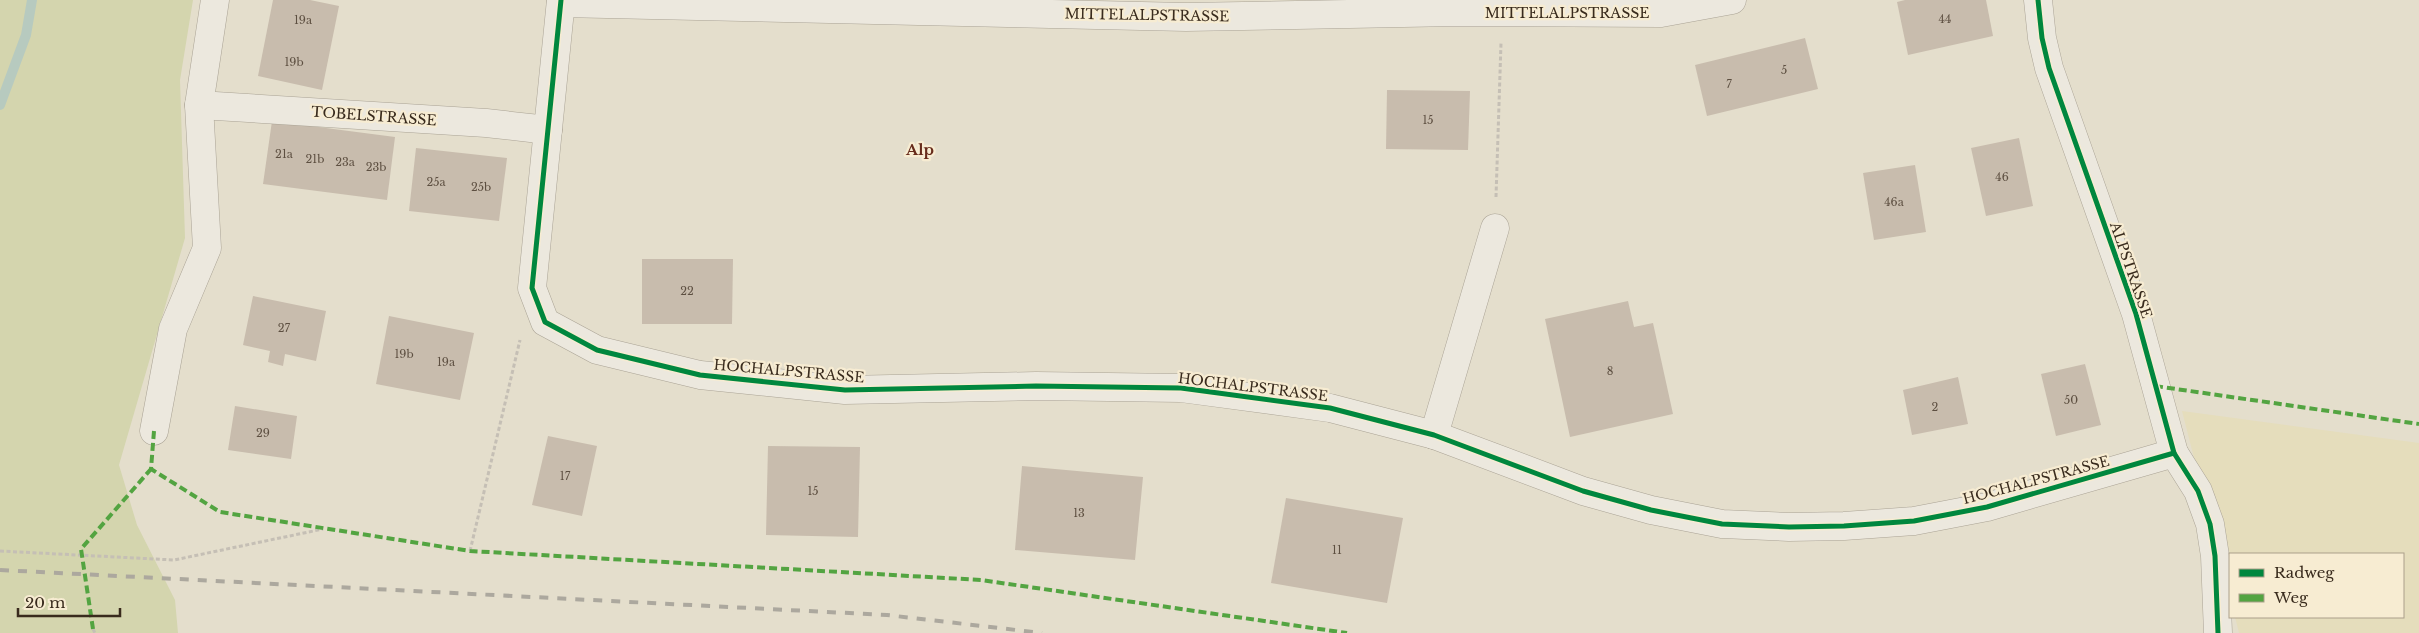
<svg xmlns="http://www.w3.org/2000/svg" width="2419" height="633" viewBox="0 0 2419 633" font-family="'Libre Baskerville',serif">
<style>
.farmland{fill:#e5ddbc}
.green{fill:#d4d5ae}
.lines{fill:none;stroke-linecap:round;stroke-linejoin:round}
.stream{stroke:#b7cabf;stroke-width:10}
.building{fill:#c8bcad}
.minor-casing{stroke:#aaa395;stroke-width:29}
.path{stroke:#c5bfb5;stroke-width:3;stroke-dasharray:4 2.5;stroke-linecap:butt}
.minor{stroke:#ece8de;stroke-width:28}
.rail{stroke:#aca89e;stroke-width:4;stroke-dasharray:9 9;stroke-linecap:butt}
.quiet{stroke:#53a441;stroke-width:4;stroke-dasharray:8 4;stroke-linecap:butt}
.cycleway-casing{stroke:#f7ecd2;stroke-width:8}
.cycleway{stroke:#00873e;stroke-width:5}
.labels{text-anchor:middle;stroke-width:4.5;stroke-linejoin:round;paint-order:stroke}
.number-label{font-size:11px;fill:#5d4f41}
.street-label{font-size:14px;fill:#392b1d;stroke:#f7ecd2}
.neighbourhood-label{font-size:15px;font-weight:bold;fill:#672b1b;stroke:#f7ecd2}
</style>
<rect width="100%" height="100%" fill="#e4decc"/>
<path class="farmland" d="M2182 411 2419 443V633H2239L2235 617H2403V554H2230V598Z"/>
<path class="green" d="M0 0H193L180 80 185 238 119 465 137 525 175 600 178 633H0Z"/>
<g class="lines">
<path class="stream" d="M0 105 26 35 32 0"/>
</g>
<g class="building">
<path d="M273 0H310L339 6 322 90 258 76Z"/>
<path d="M1905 0H1986L1993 36 1908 55 1897 2Z"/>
<path d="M1805 38 1818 89 1707 116 1695 65Z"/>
<path d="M1387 90 1470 91 1468 150 1386 149Z"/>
<path d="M272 121 395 137 387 200 263 184Z"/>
<path d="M2019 138 2033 206 1986 216 1971 148Z"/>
<path d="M416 148 507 158 499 221 409 211Z"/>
<path d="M1915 165 1926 232 1874 240 1863 173Z"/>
<path d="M642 259H733L732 324H642Z"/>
<path d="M253 296 326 311 316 361 285 354 283 366 268 362 270 351 243 345Z"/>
<path d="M1628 301 1634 327 1653 323 1673 414 1570 437 1545 319Z"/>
<path d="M389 316 474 333 460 400 376 384Z"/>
<path d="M2085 364 2101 425 2056 436 2041 374Z"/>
<path d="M1958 377 1968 424 1912 435 1903 390Z"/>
<path d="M235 406 297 416 291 459 228 450Z"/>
<path d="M548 436 597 446 582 516 532 505Z"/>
<path d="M768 446 860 447 858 537 766 535Z"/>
<path d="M1022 466 1143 477 1135 560 1015 550Z"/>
<path d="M1286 498 1403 518 1387 603 1271 583Z"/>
</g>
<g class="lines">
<defs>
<g id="minor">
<path d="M561 0 532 288 545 322 597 350 700 375 845 390 1036 386 1181 388 1330 408 1434 435 1583 491 1651 510 1722 524 1789 527 1844 526 1914 521 1987 507 2174 453"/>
<path d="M2038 0 2042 38 2049 68 2136 314 2174 453 2198 491 2210 524 2215 556 2218 633"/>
<path d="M561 3 1186 17 1456 12 1661 13 1732 0"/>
<path d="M199 105 486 123 548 130"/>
<path d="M154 431 173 329 207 248 199 105 215 0"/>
<path d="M1434 435 1495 228"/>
</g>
</defs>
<use href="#minor" class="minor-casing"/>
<g class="path">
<path d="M1496 197 1501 43"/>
<path d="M0 551 174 560 323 529"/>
<path d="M470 551 520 340"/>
<path d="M93 629 95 633"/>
</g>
<use href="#minor" class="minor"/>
<path class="rail" d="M0 570 887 615 1042 633"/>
<g class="quiet">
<path d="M2155 386 2419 424"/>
<path d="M154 431 151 469 220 512 470 551 981 580 1347 633"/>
<path d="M93 629 81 549 151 469"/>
</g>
<defs>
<g id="cycleway">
<path d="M561 0 532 288 545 322 597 350 700 375 845 390 1036 386 1181 388 1330 408 1434 435 1583 491 1651 510 1722 524 1789 527 1844 526 1914 521 1987 507 2174 453"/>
<path d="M2038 0 2042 38 2049 68 2136 314 2174 453 2198 491 2210 524 2215 556 2218 633"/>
</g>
</defs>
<use href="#cycleway" class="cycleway-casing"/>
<use href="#cycleway" class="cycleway"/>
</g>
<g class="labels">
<g class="number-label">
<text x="1945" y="23">44</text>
<text x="303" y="24">19a</text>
<text x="294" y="66">19b</text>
<text x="1784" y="74">5</text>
<text x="1729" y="88">7</text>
<text x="1428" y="124">15</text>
<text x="284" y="158">21a</text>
<text x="315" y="163">21b</text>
<text x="345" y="166">23a</text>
<text x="376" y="171">23b</text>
<text x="2002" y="181">46</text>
<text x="436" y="186">25a</text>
<text x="481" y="191">25b</text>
<text x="1894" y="206">46a</text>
<text x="687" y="295">22</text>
<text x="284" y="332">27</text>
<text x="404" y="358">19b</text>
<text x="446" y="366">19a</text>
<text x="1610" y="375">8</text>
<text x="2071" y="404">50</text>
<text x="1935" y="411">2</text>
<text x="263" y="437">29</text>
<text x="565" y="480">17</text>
<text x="813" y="495">15</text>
<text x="1079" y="517">13</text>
<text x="1337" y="554">11</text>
</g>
<g class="street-label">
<text x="1567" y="18">MITTELALPSTRASSE</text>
<text transform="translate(1147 15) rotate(1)" y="5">MITTELALPSTRASSE</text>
<text transform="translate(374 116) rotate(4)" y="5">TOBELSTRASSE</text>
<text transform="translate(2131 270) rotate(71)" y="5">ALPSTRASSE</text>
<text transform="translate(789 371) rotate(5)" y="5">HOCHALPSTRASSE</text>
<text transform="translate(1253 387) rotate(7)" y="5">HOCHALPSTRASSE</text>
<text transform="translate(2036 480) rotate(-15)" y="5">HOCHALPSTRASSE</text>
</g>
<g class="neighbourhood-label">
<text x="920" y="155">Alp</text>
</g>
</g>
<rect x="2229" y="553" width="175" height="65" fill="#f7ecd2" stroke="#ab9f8a"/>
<rect x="2239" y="569" width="25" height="8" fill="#00873e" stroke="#ab9f8a"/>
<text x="2274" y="578" font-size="15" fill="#392b1d">Radweg</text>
<rect x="2239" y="594" width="25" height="8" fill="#53a441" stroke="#ab9f8a"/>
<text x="2274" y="603" font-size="15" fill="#392b1d">Weg</text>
<path d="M18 608v8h102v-8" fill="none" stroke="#392b1d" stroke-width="2.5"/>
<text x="25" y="608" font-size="15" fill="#392b1d" stroke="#f7ecd2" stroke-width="4" paint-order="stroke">20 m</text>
</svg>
